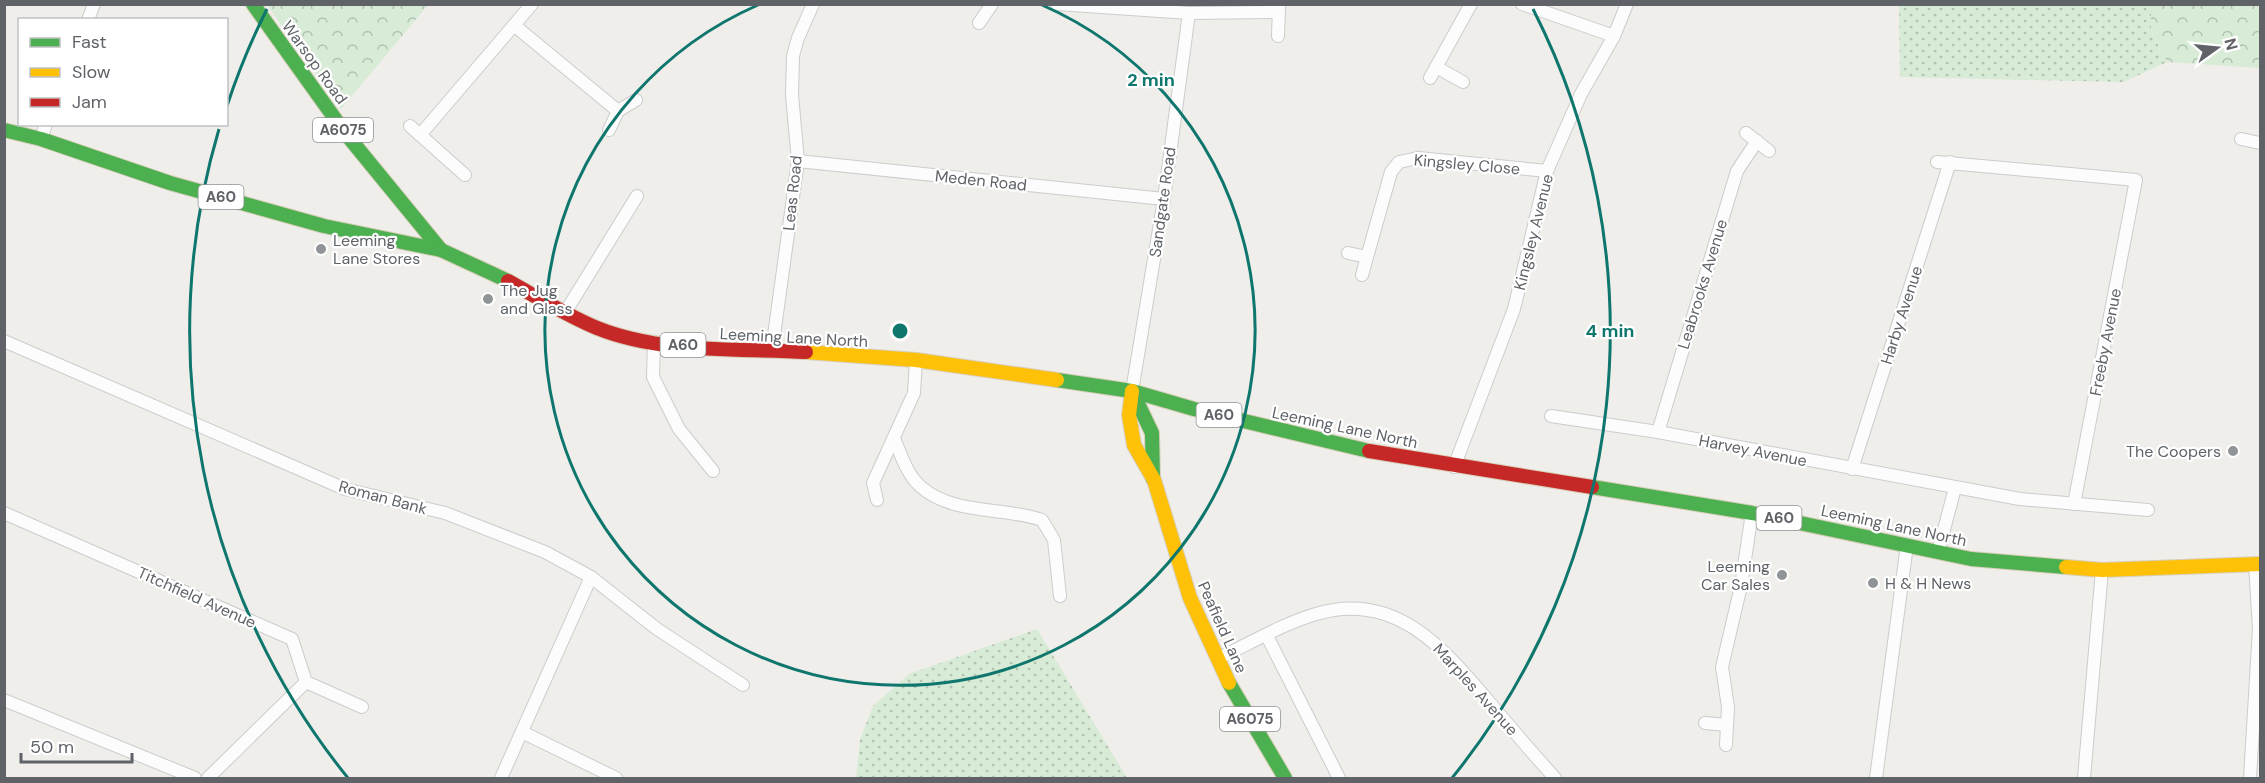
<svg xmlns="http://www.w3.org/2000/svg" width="2265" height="783" viewBox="0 0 2265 783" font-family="'DM Sans',sans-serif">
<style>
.park{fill:url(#park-crowns)}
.garden{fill:url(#garden-dots)}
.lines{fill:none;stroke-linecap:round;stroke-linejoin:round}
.street-casing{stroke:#cbcccc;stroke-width:14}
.fast-casing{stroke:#d7ceb8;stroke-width:16}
.slow-casing{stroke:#d7ceb8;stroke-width:16}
.jam-casing{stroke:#d7ceb8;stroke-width:16}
.street{stroke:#fdfcfc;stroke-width:12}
.fast{stroke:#4caf50;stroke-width:14}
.slow{stroke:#ffc107;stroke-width:14}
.jam{stroke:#c62828;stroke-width:14}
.ring{fill:none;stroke:#0f766e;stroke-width:3}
.poi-dot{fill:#919496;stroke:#fff;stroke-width:2}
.labels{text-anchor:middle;stroke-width:4.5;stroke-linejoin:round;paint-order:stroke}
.shield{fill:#fff;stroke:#8f9295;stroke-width:1.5}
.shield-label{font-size:15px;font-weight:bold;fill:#5f6368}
.street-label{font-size:16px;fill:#5f6368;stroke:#fff}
.poi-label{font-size:16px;fill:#5f6368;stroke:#fff;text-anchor:start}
.centre{fill:#0f766e;stroke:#fff;stroke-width:3}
.ring-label{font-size:18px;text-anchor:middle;font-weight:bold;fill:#0f766e;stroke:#fff;stroke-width:4.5;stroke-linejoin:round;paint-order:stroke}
</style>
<defs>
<pattern id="park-crowns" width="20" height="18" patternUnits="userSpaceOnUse" patternTransform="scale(1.5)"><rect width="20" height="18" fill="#d8ebd6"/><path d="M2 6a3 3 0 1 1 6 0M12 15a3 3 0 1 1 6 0" fill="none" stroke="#b2c2b1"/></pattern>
<pattern id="garden-dots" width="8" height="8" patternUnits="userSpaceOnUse" patternTransform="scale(1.5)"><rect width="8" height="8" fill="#d8ebd6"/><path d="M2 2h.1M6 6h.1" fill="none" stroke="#b2c2b1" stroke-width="1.8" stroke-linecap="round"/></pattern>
</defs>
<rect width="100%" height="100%" fill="#efeeea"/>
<g class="park">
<path d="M267 5H428L341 109Z"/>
<path d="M2151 5H2260V68L2167 62 2151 32Z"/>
</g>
<g class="garden">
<path d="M1899 5H2151V32L2167 62 2124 82 1900 77Z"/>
<path d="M1037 629 1127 778H856L860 740 873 706 909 674Z"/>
</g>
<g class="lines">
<defs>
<g id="street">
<path d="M1057 4 1189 13 1279 12"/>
<path d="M1522 4 1614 36"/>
<path d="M88 20 94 4"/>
<path d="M979 23 992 4"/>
<path d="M515 26 618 111"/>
<path d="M1278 36 1279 6"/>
<path d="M1436 67 1463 82"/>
<path d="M1430 78 1471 4"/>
<path d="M410 126 465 175"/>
<path d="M609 130 618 111 636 100"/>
<path d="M1746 133 1769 151"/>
<path d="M420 135 532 4"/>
<path d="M41 139 46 124"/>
<path d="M2241 139 2260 143"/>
<path d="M798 161 1164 199"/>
<path d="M1937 162 2136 180 2074 504"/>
<path d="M1348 253 1367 257"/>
<path d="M1362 275 1391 172 1399 162 1418 158 1547 171"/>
<path d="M566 311 637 196"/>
<path d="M4 341 345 489 445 513 545 552 591 577 657 629 743 685"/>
<path d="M654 342 653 377 679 429 713 471"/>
<path d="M772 350 798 161 792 95 793 56 798 38 813 4"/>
<path d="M1132 391 1164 199 1189 13"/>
<path d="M1551 416 1658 432 2020 499 2148 510"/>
<path d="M1658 432 1737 171 1757 141"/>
<path d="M894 438C901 455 907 475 921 487 953 515 1005 507 1042 520L1054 540 1060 596"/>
<path d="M1454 467 1514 309 1547 171 1581 94 1614 36 1627 4"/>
<path d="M1852 469 1950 162"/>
<path d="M877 500 873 483 914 393 916 360"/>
<path d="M4 513 292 639 306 682 362 707"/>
<path d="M1938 552 1955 488"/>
<path d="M1267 636 1339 778"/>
<path d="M1217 659C1249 644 1282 624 1316 614 1396 590 1444 649 1490 703 1511 728 1533 754 1555 778"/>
<path d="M4 700 195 778"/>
<path d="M1705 723 1727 725"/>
<path d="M522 732 616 778"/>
<path d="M1726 745 1728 707 1722 667 1741 586 1752 513"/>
<path d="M208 778 306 682"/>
<path d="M501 778 591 577"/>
<path d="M1876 778 1907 545"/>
<path d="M2084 778 2102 570"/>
<path d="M2250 778 2259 629 2255 564"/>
</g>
<g id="fast">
<path d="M253 4 346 134 441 250"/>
<path d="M4 130 41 139 170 183 324 226 441 250 508 281"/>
<path d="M1057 380 1132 391 1194 409 1369 451"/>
<path d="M1132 391 1152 433 1153 479"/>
<path d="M1592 487 1752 513 1971 559 2066 567"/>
<path d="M1229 683 1285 778"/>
</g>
<g id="slow">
<path d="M806 352 916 360 1057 380"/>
<path d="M1132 391 1129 415 1134 445 1154 480 1190 598 1229 683"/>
<path d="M2066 567 2102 570 2260 564"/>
</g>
<g id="jam">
<path d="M508 281C537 297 566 315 597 328 662 354 737 348 806 352"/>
<path d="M1369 451 1592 487"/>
</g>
</defs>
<use href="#street" class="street-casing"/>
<use href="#fast" class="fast-casing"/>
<use href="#slow" class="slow-casing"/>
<use href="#jam" class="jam-casing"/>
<use href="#street" class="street"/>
<use href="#fast" class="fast"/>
<use href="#slow" class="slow"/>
<use href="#jam" class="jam"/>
</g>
<g class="ring">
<path d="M1042 5A355 355 0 1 1 758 5"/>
<path d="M348 778A710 710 0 0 1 219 129M227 106A710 710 0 0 1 267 9M1533 9A710 710 0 0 1 1452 778"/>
</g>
<g class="poi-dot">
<circle cx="321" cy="249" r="6"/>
<circle cx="488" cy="299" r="6"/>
<circle cx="2233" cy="451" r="6"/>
<circle cx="1782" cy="575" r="6"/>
<circle cx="1873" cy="583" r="6"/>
</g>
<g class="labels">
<g class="shield">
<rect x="313" y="118" width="60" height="24" rx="4.5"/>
<rect x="198.5" y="185" width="45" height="24" rx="4.5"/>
<rect x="660.5" y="333" width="45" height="24" rx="4.5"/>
<rect x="1196.5" y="403" width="45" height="24" rx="4.5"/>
<rect x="1756.5" y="506" width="45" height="24" rx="4.5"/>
<rect x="1220" y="707" width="60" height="24" rx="4.5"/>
</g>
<g class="shield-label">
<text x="343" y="135">A6075</text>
<text x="221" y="202">A60</text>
<text x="683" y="350">A60</text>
<text x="1219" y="420">A60</text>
<text x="1779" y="523">A60</text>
<text x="1250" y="724">A6075</text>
</g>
<g class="street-label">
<text transform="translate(315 62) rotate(54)" y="6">Warsop Road</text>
<text transform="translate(1467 164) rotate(5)" y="6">Kingsley Close</text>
<text transform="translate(981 180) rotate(6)" y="6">Meden Road</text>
<text transform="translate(792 193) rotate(-84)" y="6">Leas Road</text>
<text transform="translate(1162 202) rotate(-82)" y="6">Sandgate Road</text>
<text transform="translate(1533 232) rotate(-76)" y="6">Kingsley Avenue</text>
<text transform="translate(1702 284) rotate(-73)" y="6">Leabrooks Avenue</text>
<text transform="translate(1901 315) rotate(-72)" y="6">Harby Avenue</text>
<text transform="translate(794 337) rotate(3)" y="6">Leeming Lane North</text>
<text transform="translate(2105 342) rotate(-79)" y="6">Freeby Avenue</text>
<text transform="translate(1345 427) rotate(12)" y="6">Leeming Lane North</text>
<text transform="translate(1753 450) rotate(11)" y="6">Harvey Avenue</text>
<text transform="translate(383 497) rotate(15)" y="6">Roman Bank</text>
<text transform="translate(1894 525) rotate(12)" y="6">Leeming Lane North</text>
<text transform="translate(197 597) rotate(24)" y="6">Titchfield Avenue</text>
<text transform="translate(1223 627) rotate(66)" y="6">Peafield Lane</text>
<text transform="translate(1476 689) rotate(48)" y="6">Marples Avenue</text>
</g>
<g class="poi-label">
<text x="333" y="246">Leeming<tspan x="333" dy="18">Lane Stores</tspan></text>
<text x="500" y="296">The Jug<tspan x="500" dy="18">and Glass</tspan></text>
<text x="2221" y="457" text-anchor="end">The Coopers</text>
<text x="1770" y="572" text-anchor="end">Leeming<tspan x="1770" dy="18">Car Sales</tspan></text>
<text x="1885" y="589">H &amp; H News</text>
</g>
</g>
<circle cx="900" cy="331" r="9" class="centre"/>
<g class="ring-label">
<text x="1151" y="86">2 min</text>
<text x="1610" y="337">4 min</text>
</g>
<rect width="2265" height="783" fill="none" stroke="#5f6368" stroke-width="12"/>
<rect x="18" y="18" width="210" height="108" fill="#ffffff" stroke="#bfc1c3" stroke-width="1.5"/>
<rect x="30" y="38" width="30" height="9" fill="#4caf50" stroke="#bfc1c3" stroke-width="1.5"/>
<text x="72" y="48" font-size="18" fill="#5f6368">Fast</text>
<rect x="30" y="68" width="30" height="9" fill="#ffc107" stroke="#bfc1c3" stroke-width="1.5"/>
<text x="72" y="78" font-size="18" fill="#5f6368">Slow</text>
<rect x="30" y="98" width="30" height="9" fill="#c62828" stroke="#bfc1c3" stroke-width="1.5"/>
<text x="72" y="108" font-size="18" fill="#5f6368">Jam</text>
<g transform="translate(2217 48) rotate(75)" stroke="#ffffff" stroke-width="4.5" paint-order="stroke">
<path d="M0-4.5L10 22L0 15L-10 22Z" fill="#5f6368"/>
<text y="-9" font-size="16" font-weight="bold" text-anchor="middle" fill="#5f6368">N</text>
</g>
<path d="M21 753v9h111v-9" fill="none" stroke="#5f6368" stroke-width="3"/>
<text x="30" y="753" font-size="18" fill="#5f6368" stroke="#ffffff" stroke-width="4.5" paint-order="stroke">50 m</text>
</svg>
